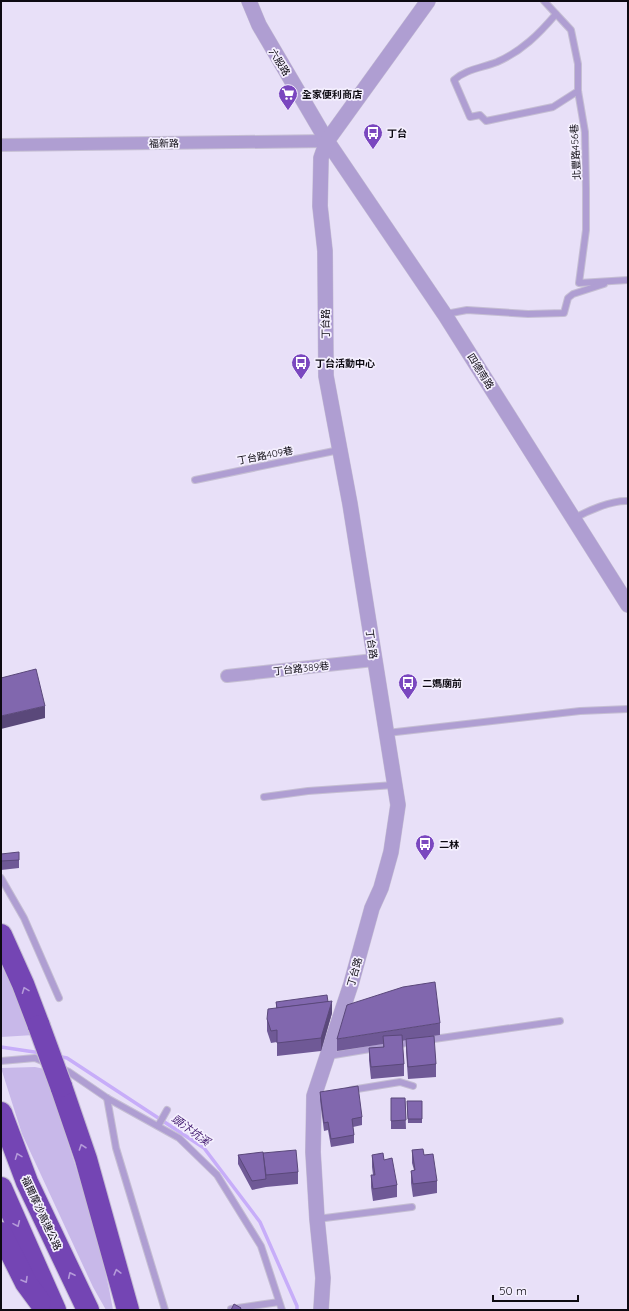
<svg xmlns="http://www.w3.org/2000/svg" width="629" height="1311" viewBox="0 0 629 1311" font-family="Quicksand,'Noto Sans TC',sans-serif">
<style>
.green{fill:#c8b8e9}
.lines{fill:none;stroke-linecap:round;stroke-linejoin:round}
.stream{stroke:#c7adf9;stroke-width:3.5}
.service-casing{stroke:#c5bed3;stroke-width:8}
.minor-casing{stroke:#c5bed3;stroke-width:14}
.tertiary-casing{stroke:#c5bed3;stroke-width:16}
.motorway-casing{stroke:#c5bed3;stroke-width:24}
.service{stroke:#af9ed2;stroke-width:6}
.minor{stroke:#af9ed2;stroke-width:12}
.tertiary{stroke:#af9ed2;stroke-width:15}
.motorway{stroke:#7445b4;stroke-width:22}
.motorway-bridge-casing{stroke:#c5bed3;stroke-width:24;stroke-linecap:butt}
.motorway-bridge{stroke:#7445b4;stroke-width:22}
.wall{fill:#6f5996}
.shaded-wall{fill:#5a487a}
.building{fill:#8167ae;stroke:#5a487a}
.oneway{stroke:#b49ad9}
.labels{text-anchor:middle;stroke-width:3.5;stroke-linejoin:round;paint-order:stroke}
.street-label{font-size:10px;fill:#0d0a12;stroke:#f4effe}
.poi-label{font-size:10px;font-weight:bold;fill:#0d0a12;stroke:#f4effe;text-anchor:start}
.water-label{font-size:11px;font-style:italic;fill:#40186e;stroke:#f4effe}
</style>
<rect width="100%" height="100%" fill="#e8e0f8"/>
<g class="green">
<path d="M1 953 34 1035 1 1037Z"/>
<path d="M35 1067 45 1069C69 1150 99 1227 113 1310H106L93 1287 22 1134 1 1068Z"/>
</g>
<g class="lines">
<g class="stream">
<path d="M1 1047 41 1053"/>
<path d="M57 1056 67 1058 204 1148 260 1222 297 1306V1310"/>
</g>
<defs>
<g id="service">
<path d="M544 1 571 30 578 64V91L585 132 586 189V230L579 283 628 280"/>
<path d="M556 14C539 34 522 51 497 62 482 68 466 69 454 80L470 117 480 115 486 121 553 107 578 91"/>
<path d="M446 314 467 310 528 314 564 313 568 298 573 294 604 284"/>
<path d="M195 480 339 450"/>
<path d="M573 519C587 511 612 500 628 501"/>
<path d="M387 733 580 711 628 709"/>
<path d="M264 797 308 791 394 785"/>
<path d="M1 878 24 918 59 998"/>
<path d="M427 1040 560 1021"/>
<path d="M328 1056 412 1042"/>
<path d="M1 1061 35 1058 47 1063"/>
<path d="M60 1068 69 1072 107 1098 179 1138 217 1175 261 1246 282 1310"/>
<path d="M351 1090 400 1082 413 1086"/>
<path d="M107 1098 116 1148 165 1310"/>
<path d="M158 1126 167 1110"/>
<path d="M317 1219 412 1207"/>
<path d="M231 1309 279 1302"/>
</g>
<g id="minor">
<path d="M1 145 327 141"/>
<path d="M227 676 374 660"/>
</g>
<g id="tertiary">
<path d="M249 1 259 25 327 141 445 315 628 605"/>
<path d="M321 1310 323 1278 317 1219 313 1152 314 1096 351 984 372 908 381 888 391 852 398 805 350 504 326 376 325 251 320 206 321 158 327 141 428 1"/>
</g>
<g id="motorway">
<path d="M1 935 23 984 39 1026"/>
<path d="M61 1086 86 1159 128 1310"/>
<path d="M1 1113 27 1182 88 1310"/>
<path d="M1 1188 55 1310"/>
<path d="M1 1233 26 1283 40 1302"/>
</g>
</defs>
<use href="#service" class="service-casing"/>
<use href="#minor" class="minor-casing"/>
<use href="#tertiary" class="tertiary-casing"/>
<use href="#motorway" class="motorway-casing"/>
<use href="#service" class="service"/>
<use href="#minor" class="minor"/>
<use href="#tertiary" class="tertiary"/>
<use href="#motorway" class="motorway"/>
<defs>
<path id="motorway-bridge" d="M39 1026 61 1086"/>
</defs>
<use href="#motorway-bridge" class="motorway-bridge-casing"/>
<use href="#motorway-bridge" class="motorway-bridge"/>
</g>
<g class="wall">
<path d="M1 854 19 860V868L1 870Z"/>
<path d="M276 1002H328L332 1013 321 1051 277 1056V1042L271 1043 267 1031V1019L276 1008Z"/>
<path d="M440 1023V1035L426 1037 436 1064V1077L408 1079 406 1051V1040L402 1041 404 1064V1076L371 1079 369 1060V1048L383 1047V1044L337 1051V1039Z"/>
<path d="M320 1092 362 1117V1125L353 1127 354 1135V1143L331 1147 328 1130 324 1131 320 1100Z"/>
<path d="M391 1098H405L406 1129H391Z"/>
<path d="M407 1101H422V1123H408Z"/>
<path d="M412 1150 424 1155 437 1181V1193L413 1197 411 1183V1171L414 1170 412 1163Z"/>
<path d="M238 1155 263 1157 298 1172V1184L266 1187 252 1190 238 1164Z"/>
<path d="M372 1155 384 1160 397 1185V1197L373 1201 371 1187V1175H373L372 1167Z"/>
</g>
<g class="shaded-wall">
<path d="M45 706V718L1 729V716Z"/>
<path d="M332 1001V1013L321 1051V1038Z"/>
</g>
<g class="building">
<path d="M36 669 45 706 1 716V678Z"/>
<path d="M19 852V860L1 861V854Z"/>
<path d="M435 982 440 1023 337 1039 347 1005 403 987Z"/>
<path d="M327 995 328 1002 277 1008 276 1002Z"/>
<path d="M332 1001 321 1038 277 1043V1030L271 1031 267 1019 268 1009Z"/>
<path d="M402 1035 404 1064 371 1067 369 1048 384 1047 383 1036Z"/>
<path d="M434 1036 436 1064 408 1067 406 1039Z"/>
<path d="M358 1086 362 1117 352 1119 354 1135 331 1139 328 1122 324 1123 320 1092Z"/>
<path d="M391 1098H405L406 1120 391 1121Z"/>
<path d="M407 1101H422V1119H408Z"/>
<path d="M423 1149 424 1155 433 1154 437 1181 413 1184 411 1171 415 1170 412 1150Z"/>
<path d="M296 1150 298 1172 266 1175 263 1153Z"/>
<path d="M263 1152 266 1179 252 1181 238 1155Z"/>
<path d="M383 1153 384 1160 392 1158 397 1185 373 1189 371 1175H375L372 1155Z"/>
<path d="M234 1304 241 1308 240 1310H231Z"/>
</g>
<defs><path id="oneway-chevron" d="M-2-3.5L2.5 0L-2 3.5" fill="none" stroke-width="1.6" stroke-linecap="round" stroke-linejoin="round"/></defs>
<g class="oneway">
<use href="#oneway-chevron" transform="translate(25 990) rotate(-111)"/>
<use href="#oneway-chevron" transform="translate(82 1147) rotate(-109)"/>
<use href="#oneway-chevron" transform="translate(18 1156) rotate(-111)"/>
<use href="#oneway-chevron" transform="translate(17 1224) rotate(66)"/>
<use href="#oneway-chevron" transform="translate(117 1272) rotate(-105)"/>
<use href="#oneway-chevron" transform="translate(71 1275) rotate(-115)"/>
<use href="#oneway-chevron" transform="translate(25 1280) rotate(60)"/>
</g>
<defs>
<symbol id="supermarket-pin" viewBox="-11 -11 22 30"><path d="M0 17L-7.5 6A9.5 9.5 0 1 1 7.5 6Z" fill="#7a47bf" stroke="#f4effe"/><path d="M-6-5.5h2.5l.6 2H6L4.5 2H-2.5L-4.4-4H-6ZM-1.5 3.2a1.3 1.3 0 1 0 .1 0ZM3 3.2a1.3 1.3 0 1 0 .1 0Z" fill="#fff"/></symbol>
<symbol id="bus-pin" viewBox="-11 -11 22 30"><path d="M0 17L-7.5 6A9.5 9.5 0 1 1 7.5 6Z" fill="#7a47bf" stroke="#f4effe"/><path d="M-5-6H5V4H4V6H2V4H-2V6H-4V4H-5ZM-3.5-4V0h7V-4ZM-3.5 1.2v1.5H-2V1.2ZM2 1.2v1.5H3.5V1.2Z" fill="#fff"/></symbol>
</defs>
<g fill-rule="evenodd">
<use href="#supermarket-pin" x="277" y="83" width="22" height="30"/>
<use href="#bus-pin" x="362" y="122" width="22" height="30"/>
<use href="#bus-pin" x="290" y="352" width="22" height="30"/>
<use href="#bus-pin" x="397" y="672" width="22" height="30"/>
<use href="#bus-pin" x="414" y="833" width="22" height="30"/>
</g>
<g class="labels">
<g class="street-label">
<text transform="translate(280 62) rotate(58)" y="4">六股路</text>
<text transform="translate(164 143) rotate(-1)" y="4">福新路</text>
<text transform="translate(575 152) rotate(-93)" y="4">北豐路456巷</text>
<text transform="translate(325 324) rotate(-90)" y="4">丁台路</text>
<text transform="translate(481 371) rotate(58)" y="4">四德南路</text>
<text transform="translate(265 455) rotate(-11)" y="4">丁台路409巷</text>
<text transform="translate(372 644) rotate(82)" y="4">丁台路</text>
<text transform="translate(301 668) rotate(-6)" y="4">丁台路389巷</text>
<text transform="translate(354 972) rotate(-74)" y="4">丁台路</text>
<text transform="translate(42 1213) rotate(65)" y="4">福爾摩沙高速公路</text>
</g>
<g class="poi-label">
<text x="302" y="98">全家便利商店</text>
<text x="387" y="137">丁台</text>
<text x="315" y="367">丁台活動中心</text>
<text x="422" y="687">二媽廟前</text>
<text x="439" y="848">二林</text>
</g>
<g class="water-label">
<text transform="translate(191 1130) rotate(36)" y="4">頭汴坑溪</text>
</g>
</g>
<rect width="629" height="1311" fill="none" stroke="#0d0a12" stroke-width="4"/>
<path d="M493 1295v6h85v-6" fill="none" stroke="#0d0a12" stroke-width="2"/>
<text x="499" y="1295" font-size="12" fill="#0d0a12" stroke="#f4effe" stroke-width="3" paint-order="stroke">50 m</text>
</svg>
